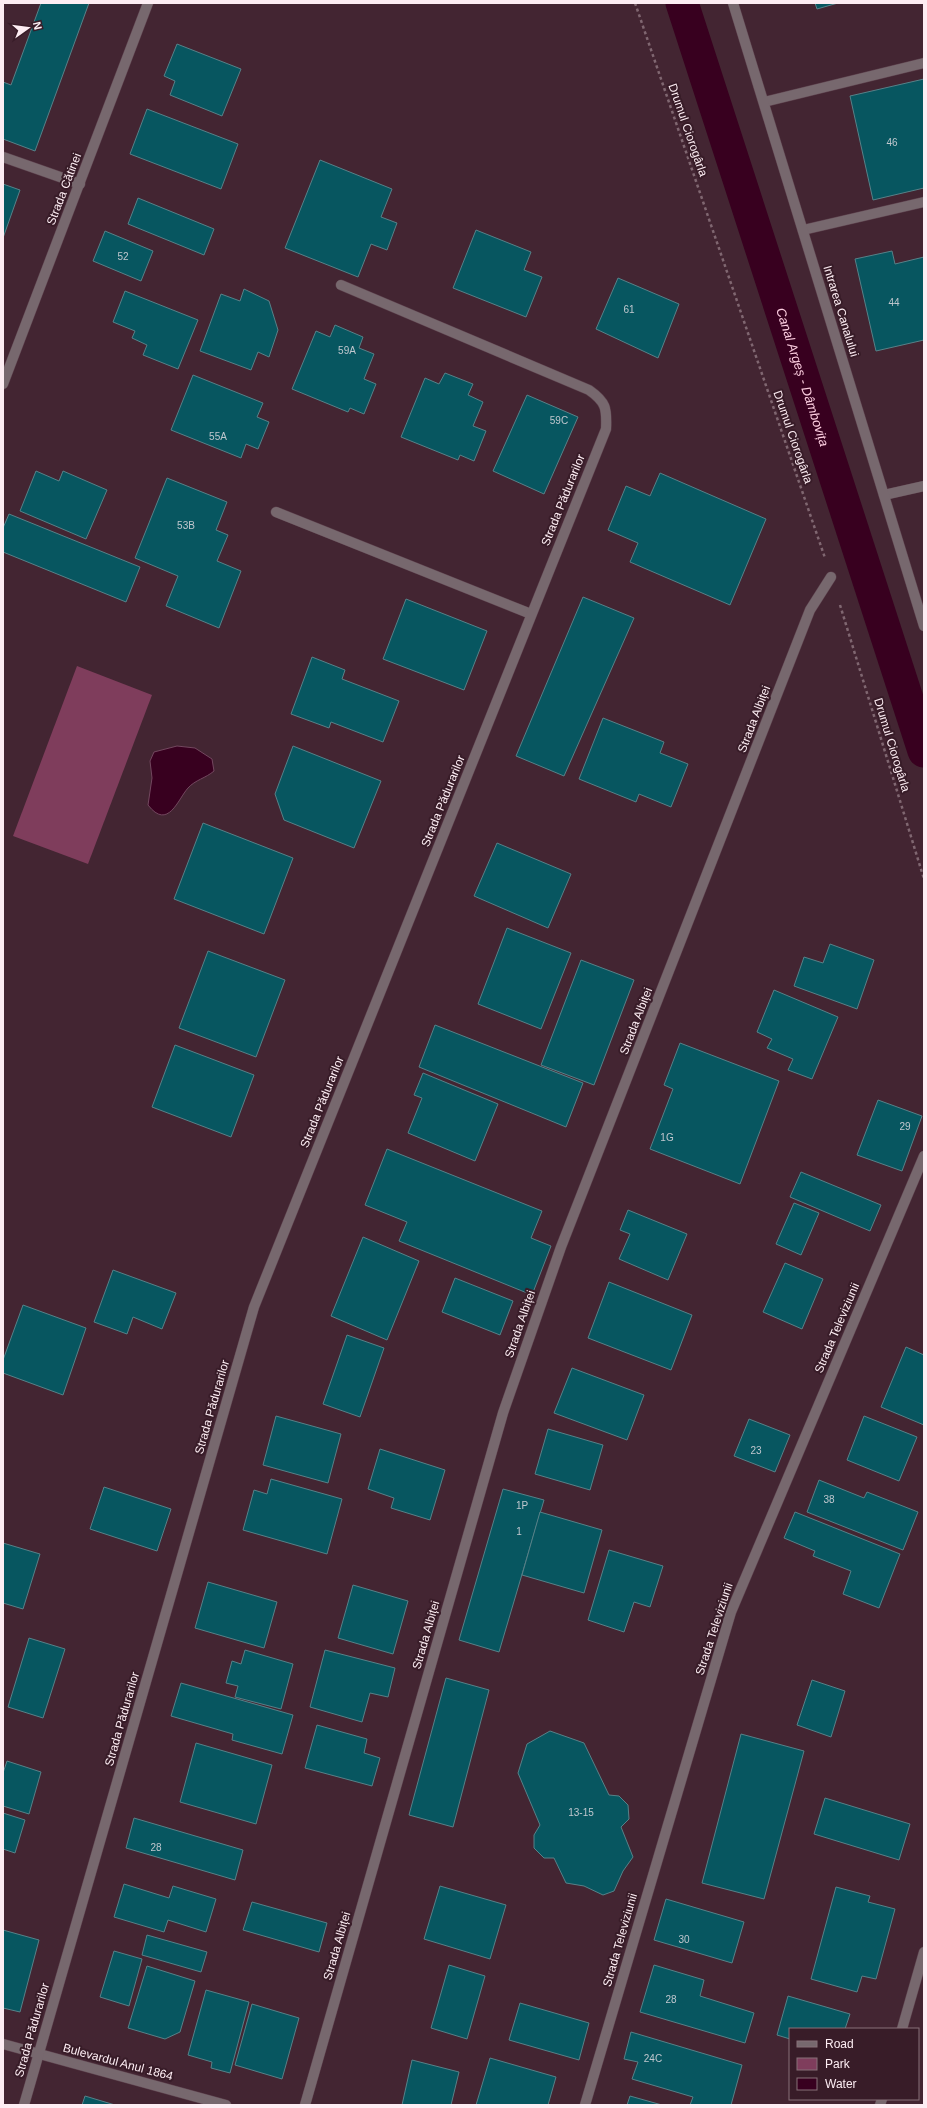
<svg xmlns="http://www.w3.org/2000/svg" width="927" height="2108" viewBox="0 0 927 2108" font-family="Helvetica,sans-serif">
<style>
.green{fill:#7f3d5c}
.water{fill:#38001f;stroke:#73475f}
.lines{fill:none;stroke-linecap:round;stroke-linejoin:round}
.canal{stroke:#38001f;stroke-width:33}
.building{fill:#075660;stroke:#578188}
.service-casing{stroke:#5d414d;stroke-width:11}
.minor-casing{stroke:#5d414d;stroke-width:11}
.path{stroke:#806771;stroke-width:2.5;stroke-dasharray:3 3;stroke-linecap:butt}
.service{stroke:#77686e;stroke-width:10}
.minor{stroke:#77686e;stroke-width:10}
.labels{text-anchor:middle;stroke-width:4;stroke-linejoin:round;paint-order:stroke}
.number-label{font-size:10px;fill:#c0c7ce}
.street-label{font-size:12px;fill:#fdedf3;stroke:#381c28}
.water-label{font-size:13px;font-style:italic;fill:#fecee1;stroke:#381c28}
</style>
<rect width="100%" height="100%" fill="#432532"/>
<path class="green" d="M77 666 152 695 88 864 13 836Z"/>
<path class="water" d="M177 746 195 748 212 759 214 771C206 778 195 780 188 788 178 799 168 831 148 805L152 778 150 761 154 752Z"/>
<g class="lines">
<path class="canal" id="s1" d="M682 3 924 751"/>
</g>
<g class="building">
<path d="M41 3H89L35 151 3 139V82L11 85Z"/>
<path d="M815 3H838L817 9Z"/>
<path d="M177 44 241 69 222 116 170 95 175 81 164 76Z"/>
<path d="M924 79V188L873 200 850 96Z"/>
<path d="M147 109 238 144 221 189 130 154Z"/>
<path d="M320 160 392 189 381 217 397 223 387 250 371 244 358 277 285 248Z"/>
<path d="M3 184 20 190 3 238Z"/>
<path d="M138 198 214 229 204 255 128 224Z"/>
<path d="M476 230 531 252 524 270 542 277 526 317 453 288Z"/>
<path d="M105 231 153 251 141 281 93 261Z"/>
<path d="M892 251 895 264 924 257V340L876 351 855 259Z"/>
<path d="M618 278 679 304 658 358 596 329Z"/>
<path d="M244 289 269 301 278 330 269 357 258 352 251 370 200 351 221 294 240 301Z"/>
<path d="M125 291 198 320 178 369 143 355 147 345 132 338 135 331 113 322Z"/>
<path d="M335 325 363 337 359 348 374 354 364 379 376 384 364 414 350 408 348 412 292 389 316 331 330 337Z"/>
<path d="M445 373 473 384 468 395 483 402 473 426 486 431 474 461 460 455 458 460 401 437 425 378 439 384Z"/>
<path d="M193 375 263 403 257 417 269 422 258 449 246 444 241 458 171 430Z"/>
<path d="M527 395 578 417 544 494 493 471Z"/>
<path d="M36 471 59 481 63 471 107 490 86 539 20 511Z"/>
<path d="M660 473 766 519 730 605 630 562 638 543 608 530 626 486 650 496Z"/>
<path d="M167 478 227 502 216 530 228 535 217 561 241 571 219 628 166 606 178 576 135 558Z"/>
<path d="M9 514 140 567 126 602 3 552V528Z"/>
<path d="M583 597 634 618 564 776 516 756Z"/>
<path d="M406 599 487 631 464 690 383 659Z"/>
<path d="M312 657 345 670 342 679 399 701 383 742 331 722 329 728 291 714Z"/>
<path d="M603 718 664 742 660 753 688 764 671 807 639 794 636 802 579 779Z"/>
<path d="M293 746 381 781 354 848 284 820 275 794Z"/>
<path d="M203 823 293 858 264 934 174 899Z"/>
<path d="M497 843 571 874 548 928 474 896Z"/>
<path d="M507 928 571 953 541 1029 478 1004Z"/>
<path d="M830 944 874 960 857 1009 794 986 804 957 823 963Z"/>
<path d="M208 951 285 980 256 1057 179 1028Z"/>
<path d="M581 960 634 980 594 1085 541 1065Z"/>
<path d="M774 990 838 1017 812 1079 788 1070 793 1059 767 1048 772 1039 757 1032Z"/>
<path d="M435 1025 583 1083 566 1127 419 1067Z"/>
<path d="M680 1043 779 1081 740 1184 650 1149 673 1089 664 1085Z"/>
<path d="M175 1045 254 1075 231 1137 152 1107Z"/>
<path d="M423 1073 498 1104 475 1161 408 1133 422 1098 414 1095Z"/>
<path d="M878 1100 922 1116 902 1171 857 1155Z"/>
<path d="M387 1149 542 1211 531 1238 551 1246 532 1295 399 1241 407 1222 365 1205Z"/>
<path d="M801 1172 881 1205 870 1231 790 1197Z"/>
<path d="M794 1203 819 1213 801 1255 776 1244Z"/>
<path d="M628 1210 687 1234 668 1280 619 1259 630 1234 620 1230Z"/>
<path d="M363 1237 419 1261 387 1340 331 1316Z"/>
<path d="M785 1263 823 1279 802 1329 763 1312Z"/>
<path d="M113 1270 176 1293 162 1329 133 1317 127 1334 94 1322Z"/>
<path d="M455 1278 513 1301 500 1335 442 1312Z"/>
<path d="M609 1282 692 1315 671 1370 588 1338Z"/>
<path d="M23 1305 86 1328 63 1395 3 1373V1360Z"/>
<path d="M347 1335 384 1348 360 1417 323 1404Z"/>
<path d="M906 1347 924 1355V1425L881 1407Z"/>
<path d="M572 1368 644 1395 627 1440 554 1413Z"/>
<path d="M276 1416 341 1434 328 1483 263 1465Z"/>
<path d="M864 1416 917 1437 899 1481 847 1460Z"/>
<path d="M749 1419 790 1435 775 1472 734 1456Z"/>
<path d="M548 1429 603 1445 590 1490 535 1474Z"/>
<path d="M380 1449 445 1470 430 1520 391 1508 394 1498 368 1489Z"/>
<path d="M271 1479 342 1499 327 1554 243 1530 254 1490 267 1494Z"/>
<path d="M819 1480 864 1498 867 1492 918 1512 903 1550 807 1512Z"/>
<path d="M104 1487 171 1509 157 1551 90 1529Z"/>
<path d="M503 1489 544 1500 499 1652 459 1640Z"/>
<path d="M540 1512 602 1530 584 1593 522 1575Z"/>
<path d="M795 1512 900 1554 879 1608 843 1594 851 1571 813 1556 815 1551 784 1538Z"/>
<path d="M3 1543 40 1554 23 1609 3 1603Z"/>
<path d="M609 1550 663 1566 650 1607 634 1602 624 1632 588 1620Z"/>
<path d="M208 1582 277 1602 264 1648 195 1628Z"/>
<path d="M353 1585 408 1601 393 1654 338 1638Z"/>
<path d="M29 1638 65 1649 43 1718 8 1707Z"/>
<path d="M245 1650 293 1664 281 1709 235 1697 238 1686 226 1683 232 1661 241 1664Z"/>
<path d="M325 1650 395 1668 388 1697 370 1693 362 1722 310 1707Z"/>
<path d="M446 1678 489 1690 453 1827 409 1815Z"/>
<path d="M812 1680 845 1691 831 1737 797 1725Z"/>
<path d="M181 1683 293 1715 282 1754 232 1740 233 1734 171 1716Z"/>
<path d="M317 1725 367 1739 364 1753 380 1758 372 1786 305 1768Z"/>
<path d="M550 1731 584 1743 609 1795 619 1796 628 1805 629 1819 621 1827 633 1857 623 1871 614 1891 603 1895 584 1886 566 1883 554 1858H544L534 1848V1835L540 1825 518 1773 527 1744Z"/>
<path d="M741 1734 804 1751 764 1899 702 1883Z"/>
<path d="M196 1743 272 1765 256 1824 180 1802Z"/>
<path d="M7 1761 41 1772 29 1814 3 1806V1773Z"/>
<path d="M825 1798 910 1824 899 1860 814 1834Z"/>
<path d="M3 1813 25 1820 15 1853 3 1849Z"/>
<path d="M134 1818 243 1850 235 1880 126 1848Z"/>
<path d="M124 1884 169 1898 173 1886 216 1899 206 1932 168 1920 164 1932 114 1917Z"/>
<path d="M440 1886 506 1905 490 1959 424 1939Z"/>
<path d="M836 1887 870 1896 868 1902 895 1909 876 1979 862 1976 857 1992 811 1979Z"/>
<path d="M666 1899 744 1922 732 1963 654 1940Z"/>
<path d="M252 1902 327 1923 319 1952 243 1930Z"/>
<path d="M3 1930 39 1940 20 2012 3 2008Z"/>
<path d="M147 1935 207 1952 201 1972 142 1955Z"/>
<path d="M114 1951 142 1959 129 2006 100 1997Z"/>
<path d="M449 1965 485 1976 467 2039 431 2028Z"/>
<path d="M654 1965 704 1980 700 1996 754 2013 745 2043 640 2012Z"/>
<path d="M147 1966 195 1981 180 2032 165 2039 128 2028Z"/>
<path d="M206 1990 249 2002 230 2073 211 2068 212 2062 188 2055Z"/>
<path d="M788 1996 850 2014 845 2029H790V2039L777 2035Z"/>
<path d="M520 2003 589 2023 579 2060 509 2040Z"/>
<path d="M252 2004 299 2018 282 2079 235 2065Z"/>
<path d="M631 2032 742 2065 731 2105H690L693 2097 632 2079 638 2062 624 2059Z"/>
<path d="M490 2058 556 2077 548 2105H476Z"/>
<path d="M412 2060 459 2072 451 2105H402Z"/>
<path d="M85 2096 115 2105H82Z"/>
<path d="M630 2096 662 2105H627Z"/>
</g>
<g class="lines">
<defs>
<g id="service">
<path d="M764 102 924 63"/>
<path d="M3 157 80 184"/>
<path d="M803 230 924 202"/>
<path d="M884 495 924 486"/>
<path d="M276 512 531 614"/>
</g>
<g id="minor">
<path d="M733 3 924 626"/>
<path d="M3 384 148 3"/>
<path d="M902 2029 924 1952"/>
<path d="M3 2044 226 2105"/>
<path d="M24 2105 254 1307 606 429C607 408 606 402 589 390L341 285"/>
<path d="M305 2105 503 1413 561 1247 810 610 831 577"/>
<path d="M585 2105 731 1612 924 1156"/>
<path d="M880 2105 882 2099"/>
</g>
</defs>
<use href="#service" class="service-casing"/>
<use href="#minor" class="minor-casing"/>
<g class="path">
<path d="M635 3 825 558"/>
<path d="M840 605 924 879"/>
</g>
<use href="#service" class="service"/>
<use href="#minor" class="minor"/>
</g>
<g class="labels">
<g class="number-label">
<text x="892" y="146">46</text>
<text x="123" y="260">52</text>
<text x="894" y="306">44</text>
<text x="629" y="313">61</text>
<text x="347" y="354">59A</text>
<text x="559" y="424">59C</text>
<text x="218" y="440">55A</text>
<text x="186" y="529">53B</text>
<text x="905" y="1130">29</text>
<text x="667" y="1141">1G</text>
<text x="756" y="1454">23</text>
<text x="829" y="1503">38</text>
<text x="522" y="1509">1P</text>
<text x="519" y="1535">1</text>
<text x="581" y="1816">13-15</text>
<text x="156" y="1851">28</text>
<text x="684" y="1943">30</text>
<text x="671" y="2003">28</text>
<text x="653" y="2062">24C</text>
</g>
<g class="street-label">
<text transform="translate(688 130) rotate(71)" y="4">Drumul Ciorogârla</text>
<text transform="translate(64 189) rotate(-69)" y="4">Strada Cătinei</text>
<text transform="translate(841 311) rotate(73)" y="4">Intrarea Canalului</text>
<text transform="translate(793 437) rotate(71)" y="4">Drumul Ciorogârla</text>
<text transform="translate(563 500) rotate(-68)" y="4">Strada Pădurarilor</text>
<text transform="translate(754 719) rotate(-69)" y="4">Strada Albiței</text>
<text transform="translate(892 745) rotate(73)" y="4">Drumul Ciorogârla</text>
<text transform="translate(443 801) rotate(-68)" y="4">Strada Pădurarilor</text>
<text transform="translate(636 1021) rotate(-69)" y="4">Strada Albiței</text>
<text transform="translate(322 1102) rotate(-68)" y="4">Strada Pădurarilor</text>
<text transform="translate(520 1324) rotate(-71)" y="4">Strada Albiței</text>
<text transform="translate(837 1328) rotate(-67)" y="4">Strada Televiziunii</text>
<text transform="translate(212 1407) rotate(-74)" y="4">Strada Pădurarilor</text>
<text transform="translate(714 1629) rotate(-72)" y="4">Strada Televiziunii</text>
<text transform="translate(426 1635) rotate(-74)" y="4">Strada Albiței</text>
<text transform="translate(122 1719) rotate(-74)" y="4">Strada Pădurarilor</text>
<text transform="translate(620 1940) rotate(-74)" y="4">Strada Televiziunii</text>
<text transform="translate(337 1946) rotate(-74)" y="4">Strada Albiței</text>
<text transform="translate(32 2030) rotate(-74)" y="4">Strada Pădurarilor</text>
<text transform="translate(118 2062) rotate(15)" y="4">Bulevardul Anul 1864</text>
</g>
<g class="water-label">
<text dy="5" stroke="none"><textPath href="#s1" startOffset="393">Canal Argeș - Dâmbovița</textPath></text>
</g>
</g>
<rect width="927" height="2108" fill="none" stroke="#fdedf3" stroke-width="8"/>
<rect x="789" y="2028" width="130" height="72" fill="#381c28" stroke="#877079"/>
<rect x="797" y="2041" width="20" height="6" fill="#77686e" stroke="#877079"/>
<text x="825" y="2048" font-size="12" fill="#fdedf3">Road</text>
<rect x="797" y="2058" width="20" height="12" fill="#7f3d5c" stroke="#877079"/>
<text x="825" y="2068" font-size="12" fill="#fdedf3">Park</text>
<rect x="797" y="2078" width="20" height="12" fill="#38001f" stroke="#877079"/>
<text x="825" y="2088" font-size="12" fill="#fdedf3">Water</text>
<g transform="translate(28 28) rotate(76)" stroke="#381c28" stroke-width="3" paint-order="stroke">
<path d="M0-3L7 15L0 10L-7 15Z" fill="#fdedf3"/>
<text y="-6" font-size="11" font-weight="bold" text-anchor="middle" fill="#fdedf3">N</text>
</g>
</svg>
